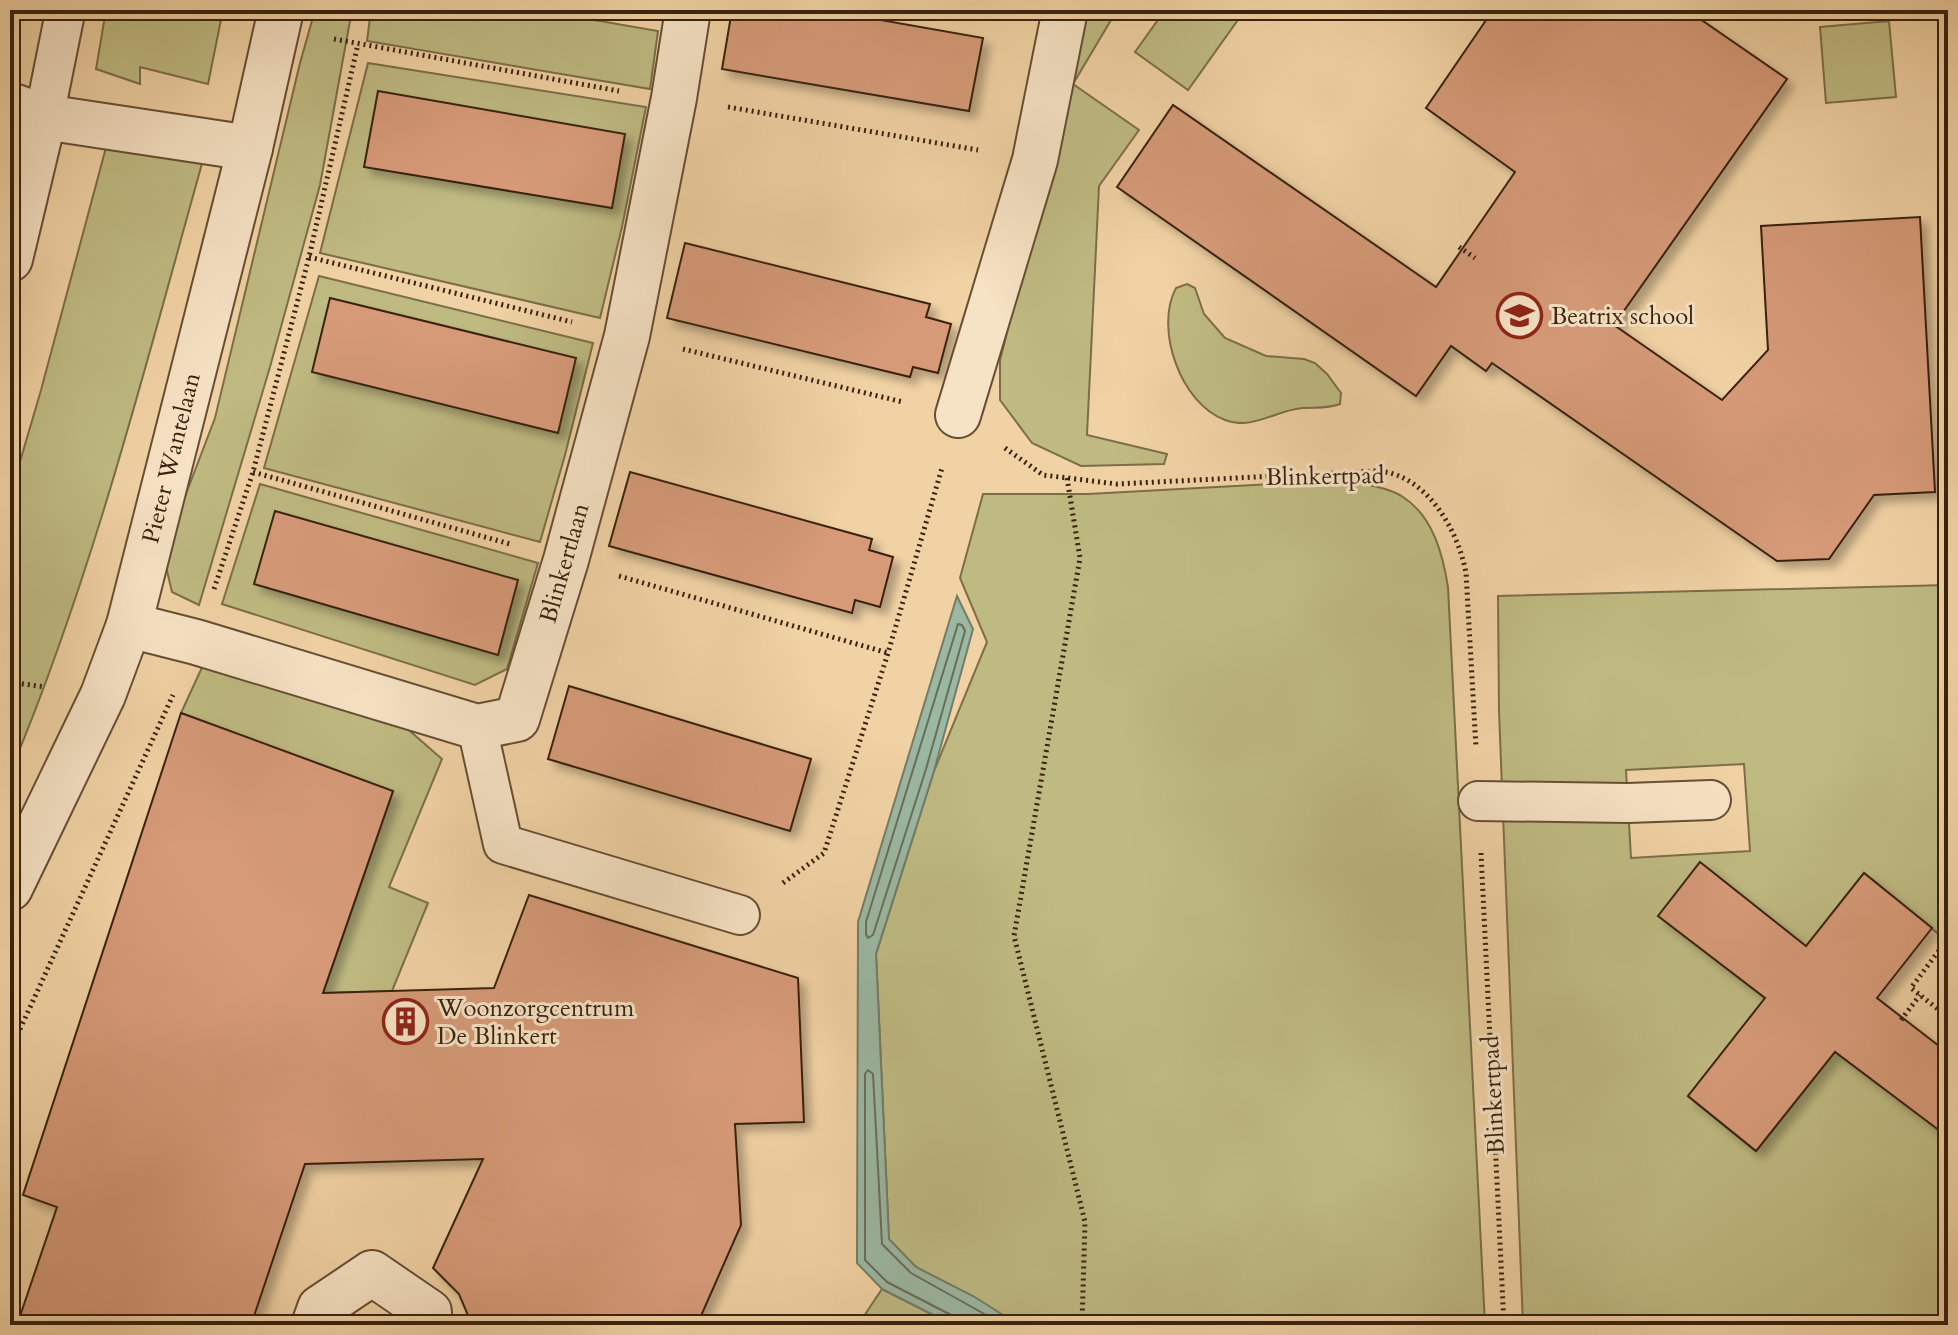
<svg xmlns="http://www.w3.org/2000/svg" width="1958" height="1335" viewBox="0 0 1958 1335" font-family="Cardo,serif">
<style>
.green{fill:#bfba82;stroke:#7c6e48;stroke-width:2;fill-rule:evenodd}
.water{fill:#9bb8a3;stroke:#747c68;stroke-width:2}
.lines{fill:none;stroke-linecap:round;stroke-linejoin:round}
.shore{stroke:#6a6d59;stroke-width:2}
.building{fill:#d69a78;stroke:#39220f;stroke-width:2;filter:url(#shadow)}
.service-casing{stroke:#674e34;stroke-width:42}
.pedestrian-casing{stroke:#674e34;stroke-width:48}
.minor-casing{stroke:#674e34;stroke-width:48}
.path{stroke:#39220f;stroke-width:5;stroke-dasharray:2 4;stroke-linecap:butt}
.service{stroke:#f6e2c4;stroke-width:38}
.pedestrian{stroke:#f6e2c4;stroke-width:44}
.minor{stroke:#f6e2c4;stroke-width:44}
.labels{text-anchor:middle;stroke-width:6;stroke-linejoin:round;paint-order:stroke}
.poi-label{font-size:24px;fill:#39220f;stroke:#f6e2c4;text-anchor:start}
.street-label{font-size:24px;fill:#39220f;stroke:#f6e2c4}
</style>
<defs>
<filter id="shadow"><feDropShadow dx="7" dy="7" stdDeviation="4" flood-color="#0004"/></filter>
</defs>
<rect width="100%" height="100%" fill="#f1d2a4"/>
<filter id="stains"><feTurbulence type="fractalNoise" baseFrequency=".0025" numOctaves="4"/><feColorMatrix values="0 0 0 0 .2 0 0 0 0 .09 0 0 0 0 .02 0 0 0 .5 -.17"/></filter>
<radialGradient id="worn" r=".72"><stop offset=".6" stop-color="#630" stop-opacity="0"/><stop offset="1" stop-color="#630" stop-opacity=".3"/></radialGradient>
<g class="green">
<path d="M106 10H223L208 84 140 67V84L96 69Z"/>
<path d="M315 10H352L320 185 270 367 199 605 172 592 163 554 215 418 300 63Z"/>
<path d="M371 10H536L658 31 650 89 367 41Z"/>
<path d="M1084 10H1117L1073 84 1139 130 1099 186 1087 435 1167 454 1164 464 1081 466 1032 443 1000 400V360L1051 159Z"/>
<path d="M1165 10H1245L1188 90 1135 52Z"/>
<path d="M1889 21 1896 97 1826 103 1820 27Z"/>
<path d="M368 63 646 107 622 227 600 318 320 253Z"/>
<path d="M108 140 203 160C145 367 93 575 10 773V496L41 390Z"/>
<path d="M319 276 593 343 565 455 540 542 264 468Z"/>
<path d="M1187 284 1195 288 1204 314 1225 338 1266 356 1304 359 1315 363 1327 374 1341 393 1340 404C1327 409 1317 407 1303 408 1283 409 1264 422 1244 423 1238 423 1230 422 1225 420 1181 404 1154 329 1176 288Z"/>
<path d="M1348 480C1365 485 1388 487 1403 497 1433 516 1443 555 1448 587L1485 1325H1013L916 1267 889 1240 876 954 934 771 987 642 960 578 983 494H1088Z"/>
<path d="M260 484 538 563 507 669 475 685 222 604Z"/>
<path d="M1948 585V942L1864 873 1688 1096 1756 1151 1842 1043 1948 1130V1325H1523L1499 711 1498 596ZM1744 764 1750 851 1631 858 1626 770Z"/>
<path d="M204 663 403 725 442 759 389 887 428 903 392 991 323 993 393 791 181 713Z"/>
<path d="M882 1289 953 1325H858Z"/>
</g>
<path class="water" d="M957 596 973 629 934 771 876 954 889 1239 916 1267 973 1296 1019 1325H953L882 1289 857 1263 858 922Z"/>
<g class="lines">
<g class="shore">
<path d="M958 624 962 625 965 631 926 769 873 935 868 938 866 934V922Z"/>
<path d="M955 1325 951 1315 887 1282 865 1260V1074L868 1070 873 1074 882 1244 911 1273 1004 1325"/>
</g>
</g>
<g class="building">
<path d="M732 10H824L983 38 969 111 722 69Z"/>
<path d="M1493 10H1687L1787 79 1614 325 1722 400 1768 350 1761 226 1920 217 1935 492 1874 495 1829 559 1777 561 1492 363 1486 371 1451 346 1416 396 1117 187 1173 105 1436 287 1515 172 1426 108Z"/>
<path d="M378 91 625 134 612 208 364 167Z"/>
<path d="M685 243 930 304 926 317 951 324 938 373 913 367 910 377 667 318Z"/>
<path d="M330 298 576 358 558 433 312 372Z"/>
<path d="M630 472 872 539 869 550 893 557 880 607 855 600 852 613 609 546Z"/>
<path d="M275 511 518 580 498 655 254 584Z"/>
<path d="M569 686 811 759 790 831 548 759Z"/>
<path d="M181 713 393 791 323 993 494 988 529 895 798 978 804 1122 735 1124 741 1225 697 1325H472L459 1294 433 1268 483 1159 305 1164 251 1325H17L57 1207 23 1195Z"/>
<path d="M1700 862 1806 946 1864 873 1932 928 1877 998 1948 1053V1137L1835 1052 1756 1151 1688 1096 1765 998 1658 916Z"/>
</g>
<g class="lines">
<defs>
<g id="service">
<path d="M44 117 65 13"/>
<path d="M477 727 503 844 740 915"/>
<path d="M1478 801 1628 803 1711 800"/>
</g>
<path id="pedestrian" d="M958 415 1035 160 1065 10"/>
<g id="minor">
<path d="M10 105 44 117 250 148"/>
<path d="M10 259 44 117"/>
<path d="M129 625 196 642 477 727 517 719 566 560 627 336 674 98 688 10"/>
<path d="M10 888 103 695 129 625 250 148 281 10"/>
<path d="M314 1325 320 1308 372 1273 429 1312V1325"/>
</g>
</defs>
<use href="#service" class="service-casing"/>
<use href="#pedestrian" class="pedestrian-casing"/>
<use href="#minor" class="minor-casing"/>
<g class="path">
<path d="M1938 10 1942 23 1948 108"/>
<path d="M334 39 619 91"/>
<path d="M728 107 978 150"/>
<path d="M1459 247 1475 258"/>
<path d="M309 257 572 322"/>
<path d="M683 349 903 402"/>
<path d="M1005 448 1043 475 1117 484 1375 471C1425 472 1458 529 1466 573L1476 748"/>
<path d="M253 472 510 544"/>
<path d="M1067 478 1080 558 1014 936 1085 1222 1082 1325"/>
<path d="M619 576 888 653"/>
<path d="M214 589 253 472 309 257 358 44"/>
<path d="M10 682 45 687"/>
<path d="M1481 853 1504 1325"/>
<path d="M783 883 824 853 888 653 942 468"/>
<path d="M1946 941 1911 988 1948 1017"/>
<path d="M1939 1010 1948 999"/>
<path d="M1901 1020 1920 995"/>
<path d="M10 1051 173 695"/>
</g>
<use href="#service" class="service"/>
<use href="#pedestrian" class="pedestrian"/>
<use href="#minor" class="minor"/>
</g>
<defs>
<symbol id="school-ring" viewBox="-11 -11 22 22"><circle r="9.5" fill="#f6e2c4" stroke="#8f2418" stroke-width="1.5"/><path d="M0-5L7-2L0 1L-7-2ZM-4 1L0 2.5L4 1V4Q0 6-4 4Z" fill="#8f2418"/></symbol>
<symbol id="building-ring" viewBox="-11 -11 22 22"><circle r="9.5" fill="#f6e2c4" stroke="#8f2418" stroke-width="1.5"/><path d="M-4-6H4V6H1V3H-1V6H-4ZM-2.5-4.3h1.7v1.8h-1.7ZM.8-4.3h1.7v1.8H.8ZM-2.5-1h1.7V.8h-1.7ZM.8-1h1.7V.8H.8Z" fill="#8f2418"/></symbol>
</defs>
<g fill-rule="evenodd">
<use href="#school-ring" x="1494" y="290" width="51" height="51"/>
<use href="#building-ring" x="380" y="996" width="51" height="51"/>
</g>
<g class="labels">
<g class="poi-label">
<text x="1551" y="324">Beatrix school</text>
<text x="437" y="1016">Woonzorgcentrum<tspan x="437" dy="28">De Blinkert</tspan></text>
</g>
<g class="street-label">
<text transform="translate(171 458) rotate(-76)" y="8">Pieter Wantelaan</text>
<text transform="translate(1325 476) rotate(-1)" y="8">Blinkertpad</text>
<text transform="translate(564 563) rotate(-74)" y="8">Blinkertlaan</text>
<text transform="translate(1493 1095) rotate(-93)" y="8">Blinkertpad</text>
</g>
</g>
<rect width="1958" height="1335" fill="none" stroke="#f1d2a4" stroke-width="40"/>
<rect x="12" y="12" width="1934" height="1311" fill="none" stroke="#39220f" stroke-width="4"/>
<rect x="20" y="20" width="1918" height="1295" fill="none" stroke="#39220f" stroke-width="2"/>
<rect width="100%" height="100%" filter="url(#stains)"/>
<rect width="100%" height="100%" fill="url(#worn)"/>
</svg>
